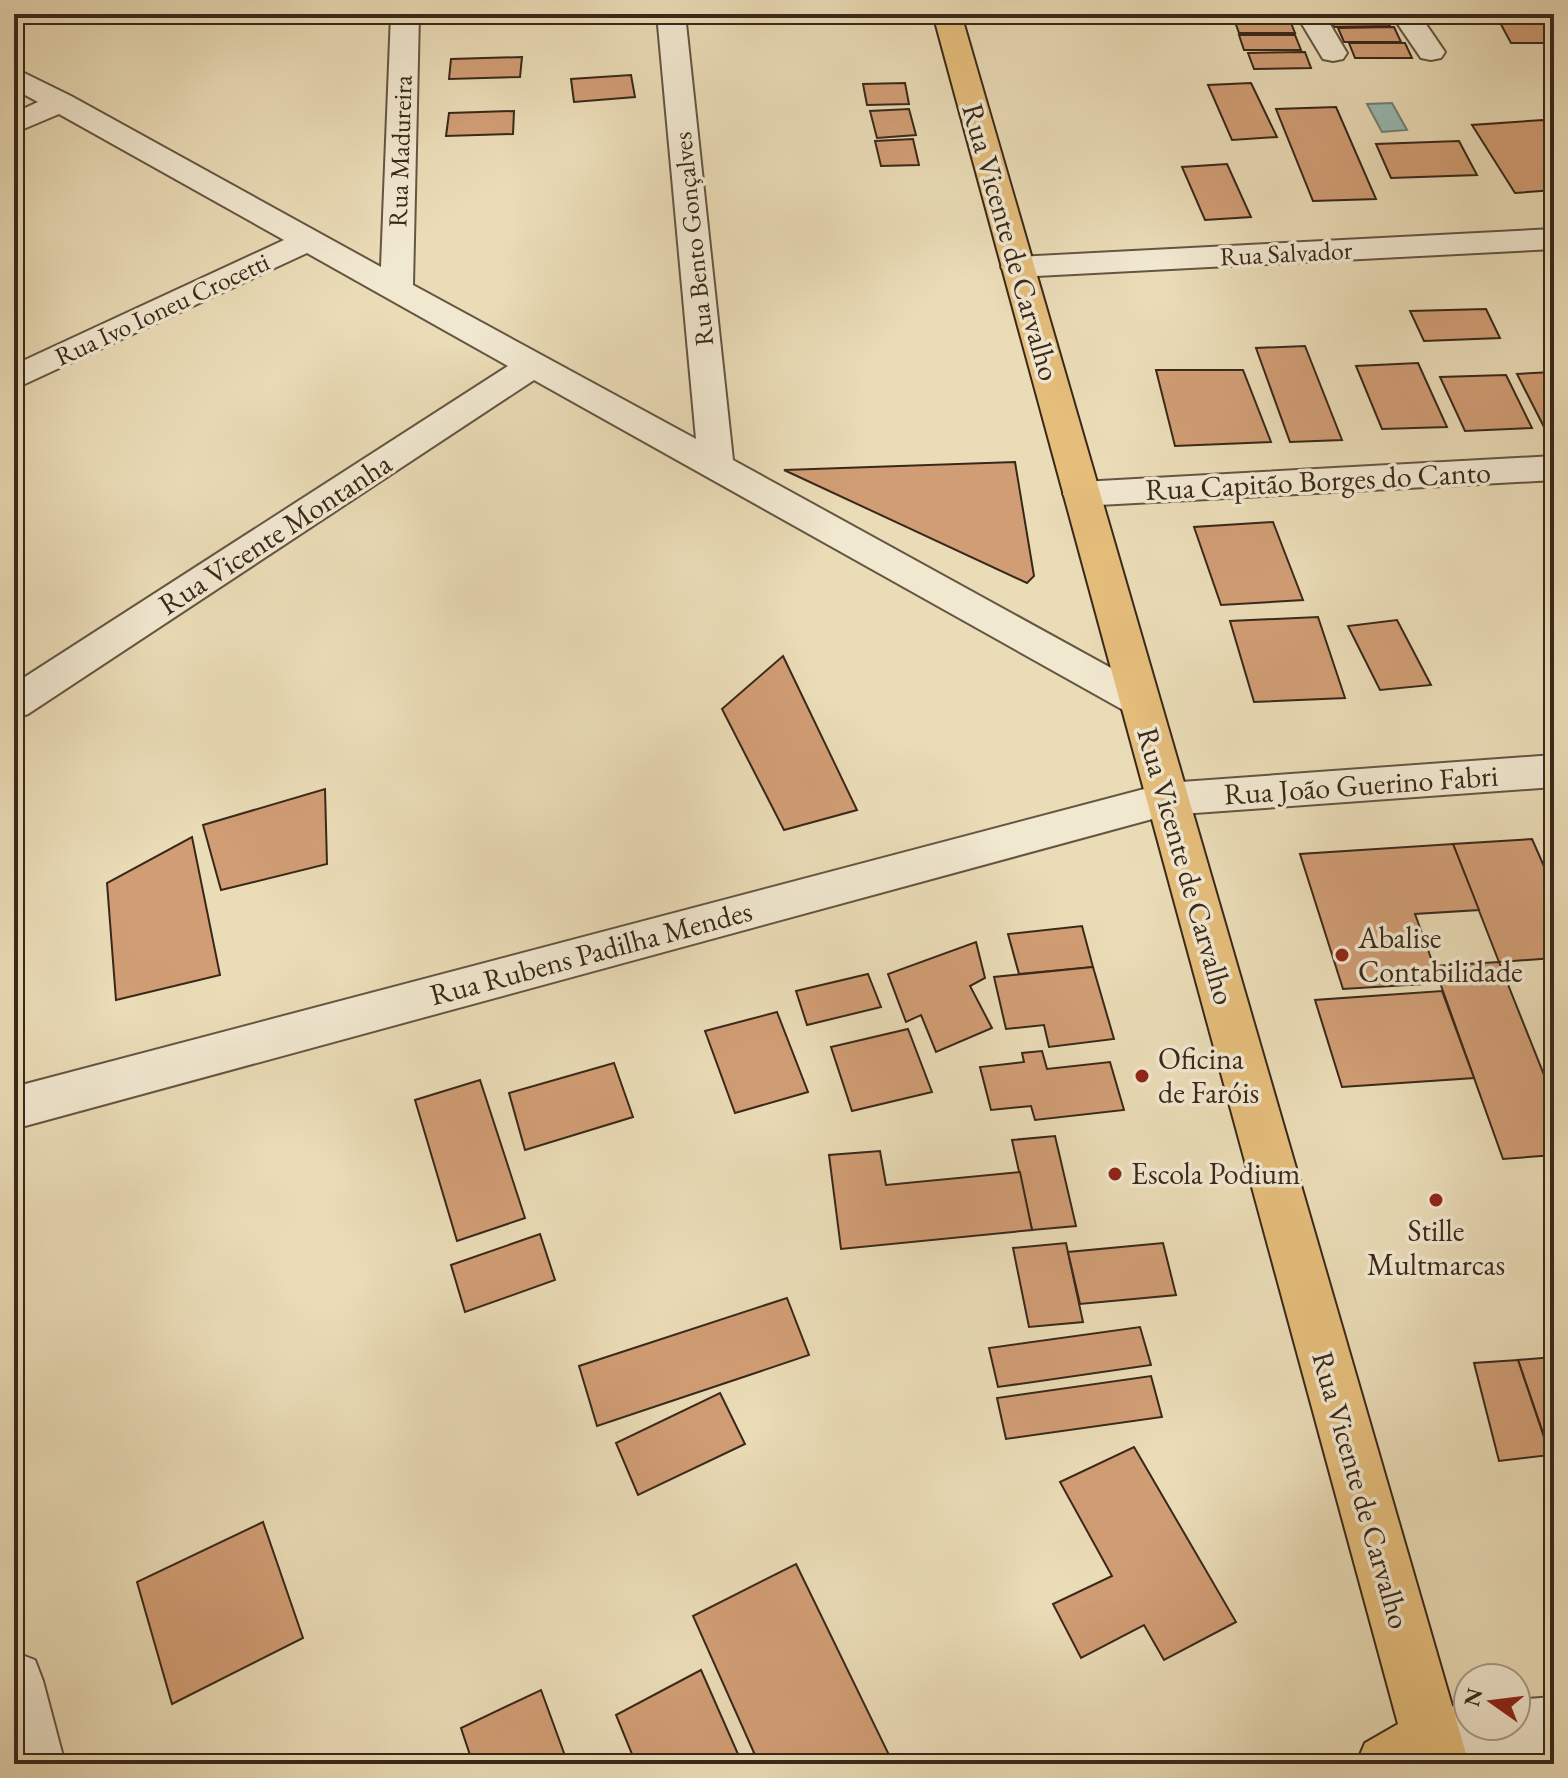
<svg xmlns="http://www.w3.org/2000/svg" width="1568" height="1778" viewBox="0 0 1568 1778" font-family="'EB Garamond',serif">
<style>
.water{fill:#98bab3;stroke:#728076;stroke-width:2}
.building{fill:#d19d75;stroke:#39281a;stroke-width:2}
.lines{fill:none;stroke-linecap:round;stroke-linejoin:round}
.minor-casing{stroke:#655541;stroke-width:4}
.major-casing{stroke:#39281a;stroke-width:4}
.minor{fill:#f1e8d0;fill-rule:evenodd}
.major{fill:#e5be7c;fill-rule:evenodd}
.poi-dot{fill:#8f2418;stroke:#f1e8d0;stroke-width:3}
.labels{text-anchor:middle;stroke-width:7;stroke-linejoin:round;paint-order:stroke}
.far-street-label{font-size:26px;fill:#39281a;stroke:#f1e8d0}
.street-label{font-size:30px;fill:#39281a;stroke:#f1e8d0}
.poi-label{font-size:30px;fill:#39281a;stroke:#f1e8d0;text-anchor:start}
</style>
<rect width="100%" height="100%" fill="#eadcb7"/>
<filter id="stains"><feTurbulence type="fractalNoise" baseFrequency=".0025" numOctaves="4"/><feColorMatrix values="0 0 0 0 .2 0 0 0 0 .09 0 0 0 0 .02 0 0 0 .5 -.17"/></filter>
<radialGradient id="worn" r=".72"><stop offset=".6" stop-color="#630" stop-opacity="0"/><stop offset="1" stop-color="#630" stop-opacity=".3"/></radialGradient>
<path class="water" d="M1392 103 1407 130 1382 132 1367 104Z"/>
<g class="building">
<path d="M1027 14H1104L1105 16 1028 19Z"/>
<path d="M1328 14H1384L1390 26 1334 27Z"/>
<path d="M1497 17H1554V43H1511Z"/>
<path d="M1289 18 1295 33H1239L1234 19Z"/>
<path d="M1394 27 1401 42H1344L1338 28Z"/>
<path d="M1239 35H1295L1301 50H1244Z"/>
<path d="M1349 43H1405L1412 58H1355Z"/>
<path d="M1305 52 1311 68 1254 69 1248 53Z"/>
<path d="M522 57 520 77 449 79 451 59Z"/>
<path d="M631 75 635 97 574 102 571 79Z"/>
<path d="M905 83 909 104 867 105 863 84Z"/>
<path d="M1251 83 1277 137 1232 140 1208 85Z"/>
<path d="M1336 107 1376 199 1313 201 1276 109Z"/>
<path d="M909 109 916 135 877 138 870 111Z"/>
<path d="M514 111 513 134 446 136 449 113Z"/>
<path d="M1543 120 1554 137V190L1515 193 1472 125Z"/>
<path d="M913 139 919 165 881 166 875 141Z"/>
<path d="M1459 141 1477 175 1391 178 1376 144Z"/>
<path d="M1227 164 1251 217 1205 220 1182 167Z"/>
<path d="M1486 309 1500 338 1424 341 1410 311Z"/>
<path d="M1305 346 1342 440 1290 442 1256 348Z"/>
<path d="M1418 363 1447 427 1382 429 1356 366Z"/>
<path d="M1156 370H1243L1271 442 1175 446Z"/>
<path d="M1552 372 1554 429H1545L1517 374Z"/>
<path d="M1506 375 1532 428 1465 431 1440 377Z"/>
<path d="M1015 462 1034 576 1027 583 784 470Z"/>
<path d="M1273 522 1303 600 1221 605 1194 527Z"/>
<path d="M1318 617 1345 698 1254 702 1230 621Z"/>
<path d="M1397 620 1431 685 1380 690 1348 626Z"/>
<path d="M783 656 857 810 784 830 722 709Z"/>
<path d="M325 789 327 864 221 890 203 825Z"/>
<path d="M192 837 220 975 116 1000 107 883Z"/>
<path d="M1532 839 1554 889V958L1499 962 1453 844Z"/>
<path d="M1453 844 1479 910 1415 914 1440 983 1343 989 1300 854Z"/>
<path d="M1082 926 1093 967 1019 974 1008 934Z"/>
<path d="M976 942 985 978 970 986 992 1028 936 1052 921 1015 906 1022 888 974Z"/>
<path d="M1499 962 1554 1100V1155L1503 1159 1434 966Z"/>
<path d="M1093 967 1114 1039 1049 1047 1044 1025 1006 1029 994 977Z"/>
<path d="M868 974 881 1007 807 1025 796 991Z"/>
<path d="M1442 991 1474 1078 1342 1087 1315 1000Z"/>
<path d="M777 1012 808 1092 735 1113 705 1031Z"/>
<path d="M908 1029 932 1092 852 1111 831 1047Z"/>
<path d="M1042 1051 1047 1069 1110 1062 1124 1110 1035 1120 1031 1106 991 1110 980 1067 1024 1062 1022 1053Z"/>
<path d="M614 1063 633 1117 525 1150 509 1093Z"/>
<path d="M480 1080 525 1218 457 1241 415 1100Z"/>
<path d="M1055 1136 1076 1226 1032 1230 1012 1140Z"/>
<path d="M880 1151 886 1185 1020 1172 1032 1230 841 1249 829 1155Z"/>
<path d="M540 1234 555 1280 465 1312 451 1265Z"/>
<path d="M1066 1243 1083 1322 1029 1327 1013 1248Z"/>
<path d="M1163 1243 1176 1295 1080 1304 1068 1252Z"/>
<path d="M787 1298 809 1355 597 1426 579 1366Z"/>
<path d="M1140 1327 1151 1365 998 1387 989 1348Z"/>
<path d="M1554 1357V1465L1518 1360Z"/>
<path d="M1518 1360 1550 1455 1499 1461 1474 1363Z"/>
<path d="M1151 1376 1162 1417 1006 1439 997 1398Z"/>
<path d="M720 1393 745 1444 638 1495 616 1443Z"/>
<path d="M1134 1447 1236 1622 1164 1660 1144 1625 1081 1658 1053 1604 1112 1576 1060 1482Z"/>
<path d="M263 1522 303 1638 172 1704 137 1582Z"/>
<path d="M796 1564 891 1759 882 1764H759L693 1616Z"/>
<path d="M701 1670 741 1761 754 1753 759 1764H636L616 1715Z"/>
<path d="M541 1690 568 1764H473L461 1728Z"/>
</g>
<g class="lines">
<defs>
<g id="minor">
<path d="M391 14H419L413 285 696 439 657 14H685L733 460 1153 691 1159 701 1153 711 1139 716 1125 711 534 380 28 714 14 719V684L508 366 307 253 14 389V365L284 240 59 114 14 133V113L38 102 14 89V68L71 96 381 267Z"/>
<path d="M1296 14H1324L1347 53 1343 59 1333 61 1323 59Z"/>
<path d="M1391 14H1419L1445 52 1441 58 1431 60 1421 58Z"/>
<path d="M1554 229V249L1017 277 1006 274 1001 267 1006 260 1017 257Z"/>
<path d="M1554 456V480L1081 506 1068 502 1063 494 1068 486 1081 482Z"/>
<path d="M1554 755V787L1167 815 14 1129V1087L1167 783Z"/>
<path d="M14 1652 35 1660 43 1681 65 1764H14Z"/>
<path d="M1554 1697V1757C1514 1761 1447 1774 1411 1759L1402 1738 1411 1717 1432 1708 1468 1705V1726H1516V1700Z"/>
</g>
<path id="major" d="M933 14H961L1469 1764H1356L1365 1743 1398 1724Z"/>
</defs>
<use href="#minor" class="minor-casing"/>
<use href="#major" class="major-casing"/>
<use href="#minor" class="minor"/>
<use href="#major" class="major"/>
</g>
<g class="poi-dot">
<circle cx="1342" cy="955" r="8"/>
<circle cx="1142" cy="1076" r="8"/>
<circle cx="1115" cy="1174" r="8"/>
<circle cx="1436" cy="1200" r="8"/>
</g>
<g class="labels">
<g class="far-street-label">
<text transform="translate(400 151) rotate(-88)" y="9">Rua Madureira</text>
<text transform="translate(693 239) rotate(-96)" y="9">Rua Bento Gonçalves</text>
<text transform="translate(1286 253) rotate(-3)" y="9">Rua Salvador</text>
<text transform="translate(162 309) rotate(-25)" y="9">Rua Ivo Ioneu Crocetti</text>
</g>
<g class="street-label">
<text transform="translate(1011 242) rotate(74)" y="10">Rua Vicente de Carvalho</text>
<text transform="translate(1318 481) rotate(-3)" y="10">Rua Capitão Borges do Canto</text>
<text transform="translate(275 534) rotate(-33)" y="10">Rua Vicente Montanha</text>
<text transform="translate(1361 785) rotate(-4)" y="10">Rua João Guerino Fabri</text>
<text transform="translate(1186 866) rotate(74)" y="10">Rua Vicente de Carvalho</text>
<text transform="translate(591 953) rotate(-15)" y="10">Rua Rubens Padilha Mendes</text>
<text transform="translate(1361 1490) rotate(74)" y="10">Rua Vicente de Carvalho</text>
</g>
<g class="poi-label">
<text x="1358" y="948">Abalise<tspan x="1358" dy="34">Contabilidade</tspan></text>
<text x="1158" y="1069">Oficina<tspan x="1158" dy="34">de Faróis</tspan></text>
<text x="1131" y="1184">Escola Podium</text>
<text x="1436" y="1241" text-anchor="middle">Stille<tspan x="1436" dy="34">Multmarcas</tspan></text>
</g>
</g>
<rect width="1568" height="1778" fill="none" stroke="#eadcb7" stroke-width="48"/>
<rect x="16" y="16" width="1536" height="1746" fill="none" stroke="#39281a" stroke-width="4"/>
<rect x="24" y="24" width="1520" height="1730" fill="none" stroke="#39281a" stroke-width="2"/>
<g transform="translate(1492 1702) rotate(284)"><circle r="38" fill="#f1e8d0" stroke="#a79b87" stroke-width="2"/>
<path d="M0-6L14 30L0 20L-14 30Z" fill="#8f2418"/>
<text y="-12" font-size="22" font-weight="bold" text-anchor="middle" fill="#39281a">N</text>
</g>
<rect width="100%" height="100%" filter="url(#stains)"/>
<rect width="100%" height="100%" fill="url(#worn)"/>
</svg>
